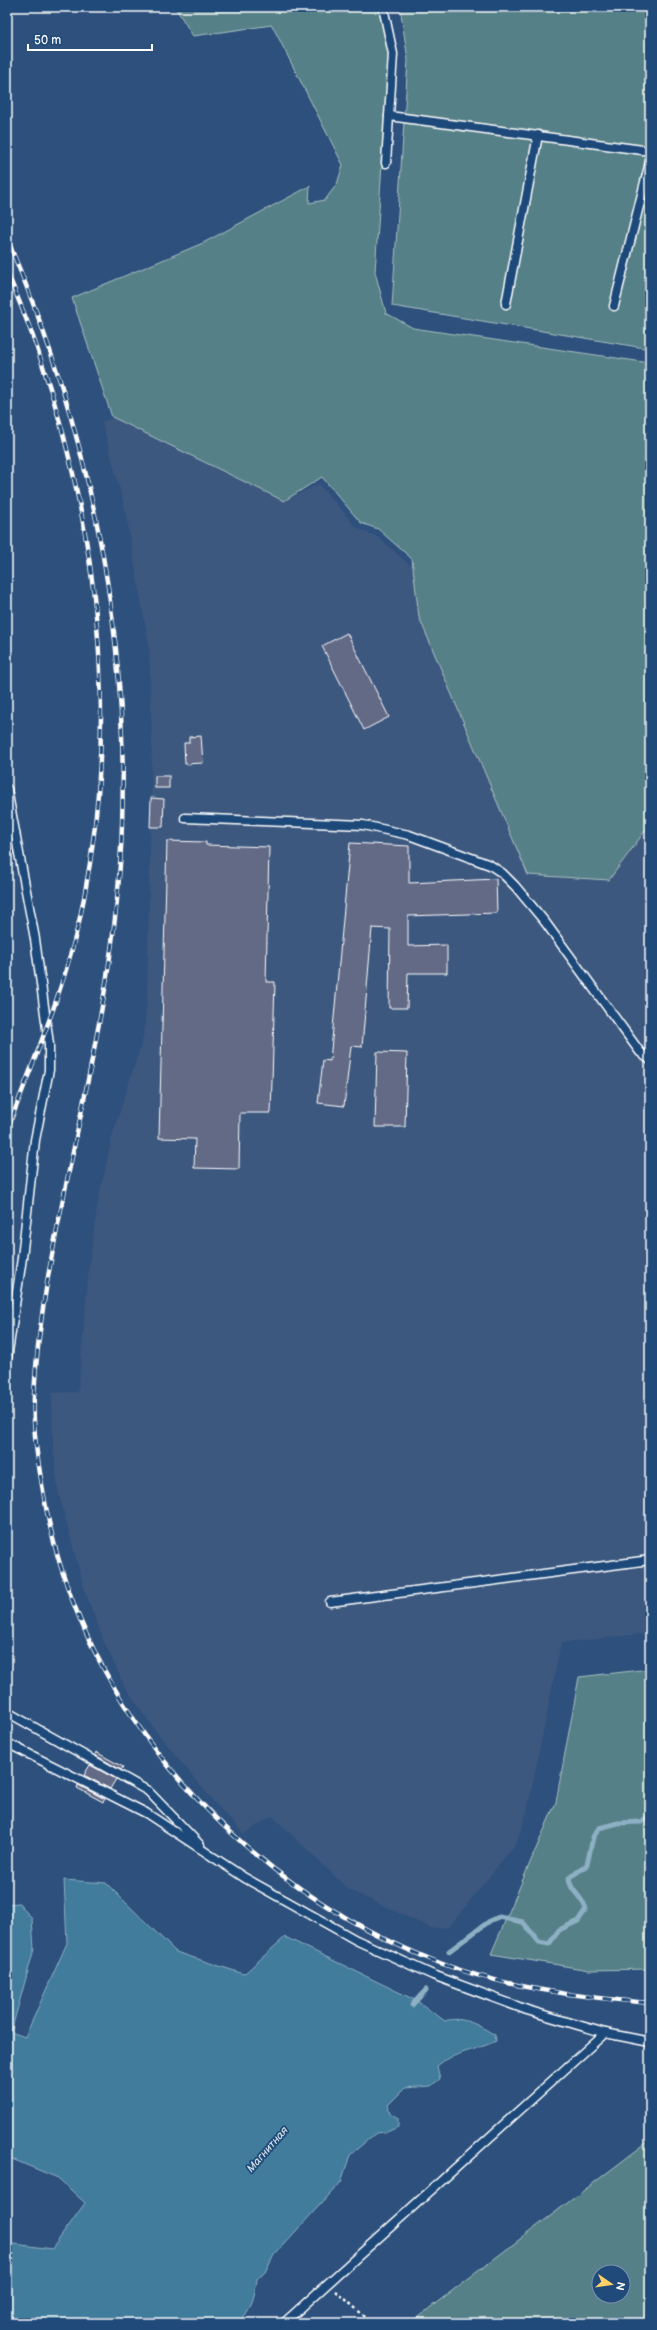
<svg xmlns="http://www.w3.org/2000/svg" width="657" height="2330" viewBox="0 0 657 2330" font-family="'Balsamiq Sans',sans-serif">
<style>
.built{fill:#3d587f}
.green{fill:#578087;stroke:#abc0c3;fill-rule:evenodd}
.water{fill:#427b9c;stroke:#8eb0c4}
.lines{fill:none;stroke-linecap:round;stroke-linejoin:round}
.stream{stroke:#8eb0c4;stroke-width:5}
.building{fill:#636a86;stroke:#fff}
.service-casing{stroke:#fff;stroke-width:11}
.path{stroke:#fff;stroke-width:2.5;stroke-dasharray:3 3;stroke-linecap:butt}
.service{stroke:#1f4a7a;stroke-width:8}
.rail-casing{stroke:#fff;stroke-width:4.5}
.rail{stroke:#1f4a7a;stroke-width:3;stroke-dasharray:9;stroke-linecap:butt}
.labels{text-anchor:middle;stroke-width:3.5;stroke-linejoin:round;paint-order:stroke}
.water-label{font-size:11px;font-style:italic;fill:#d0dee6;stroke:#1f4a7a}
</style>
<rect width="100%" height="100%" fill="#2d507c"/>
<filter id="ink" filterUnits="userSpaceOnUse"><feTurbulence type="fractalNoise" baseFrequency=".025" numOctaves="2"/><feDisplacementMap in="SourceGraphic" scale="8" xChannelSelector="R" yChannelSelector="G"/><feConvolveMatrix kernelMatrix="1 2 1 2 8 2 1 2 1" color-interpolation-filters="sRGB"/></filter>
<g filter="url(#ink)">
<path class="built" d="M199 380 284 501 319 484 356 527 379 538 409 564 515 568 650 713V1192L647 1193 650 1200V1633L561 1643 527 1812 517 1842 449 1927 431 1928 349 1890 272 1816 244 1834 213 1801 155 1730 125 1687 105 1644 85 1592 58 1491 53 1446 52 1393 78 1392 89 1266 98 1201 113 1133 143 1038 147 1001 152 745 149 646 125 509 102 422Z"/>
<g class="green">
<path d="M175 7H380L390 40 375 272 386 313 413 328 650 363V824L609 880 528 875 419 617 412 559 378 529 361 523 322 477 284 501 112 417 72 298 203 243 310 186 309 203 325 200 337 184 343 165 272 25 193 36Z"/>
<path d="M400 7H650V349L392 306 408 60Z"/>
<path d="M650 1669V1969L589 1970 491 1954 556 1802 579 1677Z"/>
<path d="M650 2140V2323H410ZM599 2272H623V2296H599Z"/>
</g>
<path class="water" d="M64 1880 106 1883 176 1952 244 1974 285 1937 417 2001 445 2021C462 2015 480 2026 495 2035L496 2041C476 2051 453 2052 437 2066L440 2079 431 2086 405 2088 388 2105 390 2113 398 2118V2127L387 2132 376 2133 350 2155 341 2182 274 2255 267 2269 257 2279C255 2297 251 2309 239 2323H7V2243L52 2249 85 2203 58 2178 7 2157V1904L19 1903 32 1919 34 1949 11 2032 25 2037 67 1943Z"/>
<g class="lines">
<g class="stream">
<path d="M449 1951 491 1920 499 1917 523 1922 539 1942 549 1944 559 1930 578 1921 586 1909C583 1897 569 1890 569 1878L587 1865 593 1837 599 1828 618 1823 641 1822 650 1815"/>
<path d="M412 2005 426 1990"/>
</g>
</g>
<g class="building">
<path d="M347 633 389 717 364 730 322 646Z"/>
<path d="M201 736 203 763 185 764 184 743H189V737Z"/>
<rect x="155" y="776" width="14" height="12"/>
<path d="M151 798 164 799 163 827H150Z"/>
<path d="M167 841 206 842V845L269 847 266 982H275L271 1113H240L239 1169 194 1168 195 1139 159 1138Z"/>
<path d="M350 843 409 846V883L496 879 497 913 408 916V946L447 945V973H408L407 1008H389L390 929 372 928 362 1047 351 1046 344 1106 318 1103 323 1060 330 1061Z"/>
<path d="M377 1052 407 1053 405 1127H375Z"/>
<path d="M96 1752 123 1767 121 1770 95 1755Z"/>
<path d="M90 1765 116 1779 110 1789 84 1775Z"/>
<path d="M78 1785 105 1799 103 1802 77 1788Z"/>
</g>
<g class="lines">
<defs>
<g id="service">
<path d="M383 7 393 54 386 163"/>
<path d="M389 116 650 151"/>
<path d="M506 304 538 135"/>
<path d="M614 306 650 162"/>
<path d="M7 789 35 939 49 1044V1070L35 1140 22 1258 7 1359"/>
<path d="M185 818 363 825 409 835 490 865 502 873 515 886 545 922 640 1052 650 1060"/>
<path d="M330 1602 650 1560"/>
<path d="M7 1712 148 1791 200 1845"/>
<path d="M7 1743 146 1813 245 1878 356 1940 433 1975 527 2010 605 2033 650 2042"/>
<path d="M284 2323 605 2033"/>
</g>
</defs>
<use href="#service" class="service-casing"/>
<path class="path" d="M336 2291 372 2323"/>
<use href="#service" class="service"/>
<defs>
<g id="rail">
<path d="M7 239C87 424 129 622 122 824 119 935 96 1044 73 1152 56 1233 38 1313 34 1396 32 1431 39 1468 45 1502 83 1712 242 1887 440 1963 507 1988 579 1997 650 2003"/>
<path d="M7 272C18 298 29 324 38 351 98 526 119 715 84 898 69 978 36 1055 7 1130"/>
</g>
</defs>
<use href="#rail" class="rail-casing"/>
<use href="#rail" class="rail"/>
</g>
</g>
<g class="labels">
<g class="water-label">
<text transform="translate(267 2149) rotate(-49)" y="4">Магнитная</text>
</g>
</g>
<rect width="657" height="2330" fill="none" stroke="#1f4a7a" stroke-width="24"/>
<rect x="12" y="12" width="633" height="2306" fill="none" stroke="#fff" stroke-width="1.5" filter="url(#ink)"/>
<g transform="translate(611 2284) rotate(103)"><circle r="19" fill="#1f4a7a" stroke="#7992af"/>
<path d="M0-3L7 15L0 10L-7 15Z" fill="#ffd166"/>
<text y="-6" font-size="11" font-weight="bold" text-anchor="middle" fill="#ffffff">N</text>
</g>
<path d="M28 44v6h124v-6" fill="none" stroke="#ffffff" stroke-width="2"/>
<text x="34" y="44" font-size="12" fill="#ffffff" stroke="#1f4a7a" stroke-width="3" paint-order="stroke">50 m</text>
</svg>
